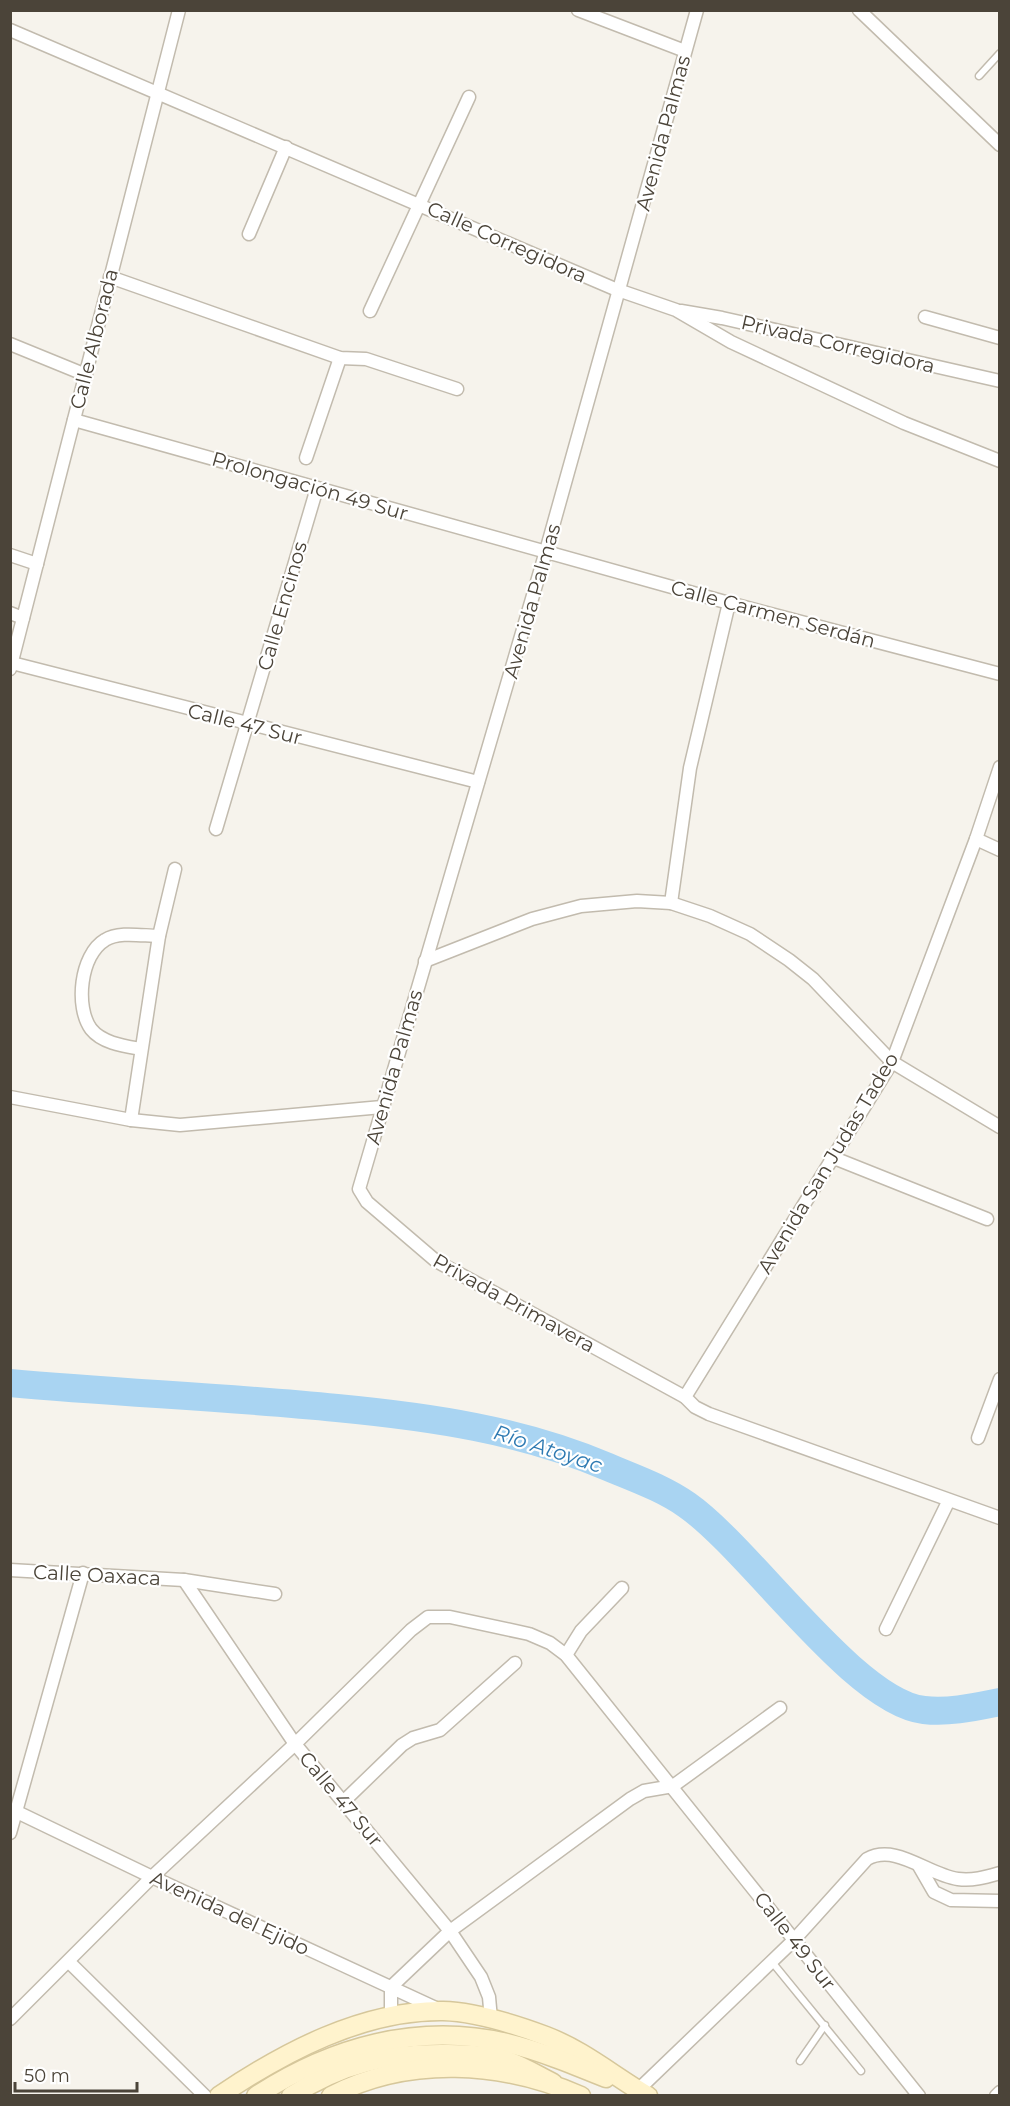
<svg xmlns="http://www.w3.org/2000/svg" width="1010" height="2106" viewBox="0 0 1010 2106" font-family="Montserrat,sans-serif">
<style>
.lines{fill:none;stroke-linecap:round;stroke-linejoin:round}
.river{stroke:#a9d4f2;stroke-width:28}
.service-casing{stroke:#c2bbae;stroke-width:9}
.minor-casing{stroke:#c2bbae;stroke-width:15}
.secondary-casing{stroke:#d6c79b;stroke-width:21}
.service{stroke:#fff;stroke-width:6}
.minor{stroke:#fff;stroke-width:12}
.secondary{stroke:#fff3cd;stroke-width:18}
.labels{text-anchor:middle;stroke-width:4.5;stroke-linejoin:round;paint-order:stroke}
.street-label{font-size:20px;fill:#4b4439;stroke:#fff}
.water-label{font-size:21px;font-style:italic;fill:#2e7ab2;stroke:#fff}
</style>
<rect width="100%" height="100%" fill="#f6f3ec"/>
<g class="lines">
<path class="river" d="M10 1383C119 1393 228 1397 337 1408 431 1417 521 1430 608 1467 634 1478 663 1488 687 1505 750 1549 854 1702 924 1710 949 1713 975 1707 1000 1702"/>
<defs>
<g id="service">
<path d="M979 76 1000 53"/>
<path d="M772 1962 861 2071"/>
<path d="M800 2061 825 2025"/>
</g>
<g id="minor">
<path d="M578 10 685 51"/>
<path d="M859 10 1000 145"/>
<path d="M10 30 615 289 676 310 731 342 904 423 1000 461"/>
<path d="M249 234 286 147"/>
<path d="M110 277 340 358 366 359 457 389"/>
<path d="M370 311 469 97"/>
<path d="M681 311 722 318 1000 381"/>
<path d="M925 317 1000 338"/>
<path d="M10 344 86 375"/>
<path d="M74 420 729 603 1000 674"/>
<path d="M306 458 340 358"/>
<path d="M10 555 37 564"/>
<path d="M10 613 23 618"/>
<path d="M12 663 478 782"/>
<path d="M10 669 179 10"/>
<path d="M1000 767 976 839 892 1062 685 1397 695 1407 709 1414 1000 1518"/>
<path d="M216 829 317 488"/>
<path d="M976 839 1000 850"/>
<path d="M671 903 690 768 729 603"/>
<path d="M425 961 532 919 581 906 637 901 671 903 710 916 750 934 789 960 813 979 892 1062 1000 1127"/>
<path d="M141 1049C124 1046 102 1043 91 1029 75 1007 80 955 105 940 119 931 143 936 159 936"/>
<path d="M10 1097 131 1120 180 1125 382 1107"/>
<path d="M131 1120 159 936 175 869"/>
<path d="M834 1158 987 1219"/>
<path d="M685 1397 436 1261 367 1202 359 1189 546 551 697 10"/>
<path d="M978 1438 1000 1379"/>
<path d="M10 1570 184 1580 275 1594"/>
<path d="M184 1580 295 1744 450 1931 481 1977 489 1997 491 2019"/>
<path d="M886 1629 948 1502"/>
<path d="M566 1655 581 1631 622 1588"/>
<path d="M343 1802 402 1745 413 1738 440 1730 515 1663"/>
<path d="M17 1812 152 1877 440 2010"/>
<path d="M10 1833 83 1573"/>
<path d="M919 1866 934 1892 951 1900 1000 1901"/>
<path d="M69 1962 205 2096"/>
<path d="M391 2015V1987L450 1931 630 1799 644 1791 673 1786 780 1708"/>
<path d="M10 2019 152 1877 295 1744 411 1630 428 1617H450L529 1634 550 1643 566 1655 919 2096"/>
<path d="M638 2090 793 1941 867 1859C896 1843 928 1875 958 1879 973 1881 986 1877 1000 1873"/>
<path d="M996 2096 1000 2092"/>
</g>
<g id="secondary">
<path d="M219 2096C284 2052 363 2010 443 2011 477 2012 514 2024 546 2036 583 2050 614 2076 648 2096"/>
<path d="M256 2096C331 2047 418 2022 507 2043 540 2051 574 2065 606 2078"/>
<path d="M291 2096C343 2063 387 2053 448 2054 468 2054 489 2055 508 2061 523 2066 539 2076 553 2083"/>
<path d="M331 2096C408 2056 502 2061 581 2096"/>
</g>
</defs>
<use href="#service" class="service-casing"/>
<use href="#minor" class="minor-casing"/>
<use href="#secondary" class="secondary-casing"/>
<use href="#service" class="service"/>
<use href="#minor" class="minor"/>
<use href="#secondary" class="secondary"/>
</g>
<g class="labels">
<g class="street-label">
<text transform="translate(663 133) rotate(-75)" y="7">Avenida Palmas</text>
<text transform="translate(507 242) rotate(24)" y="7">Calle Corregidora</text>
<text transform="translate(94 339) rotate(-76)" y="7">Calle Alborada</text>
<text transform="translate(838 344) rotate(13)" y="7">Privada Corregidora</text>
<text transform="translate(310 486) rotate(16)" y="7">Prolongación 49 Sur</text>
<text transform="translate(532 601) rotate(-74)" y="7">Avenida Palmas</text>
<text transform="translate(282 606) rotate(-74)" y="7">Calle Encinos</text>
<text transform="translate(773 614) rotate(15)" y="7">Calle Carmen Serdán</text>
<text transform="translate(245 724) rotate(14)" y="7">Calle 47 Sur</text>
<text transform="translate(394 1067) rotate(-74)" y="7">Avenida Palmas</text>
<text transform="translate(828 1163) rotate(-59)" y="7">Avenida San Judas Tadeo</text>
<text transform="translate(514 1303) rotate(29)" y="7">Privada Primavera</text>
<text transform="translate(97 1575) rotate(3)" y="7">Calle Oaxaca</text>
<text transform="translate(341 1799) rotate(50)" y="7">Calle 47 Sur</text>
<text transform="translate(230 1913) rotate(25)" y="7">Avenida del Ejido</text>
<text transform="translate(795 1941) rotate(52)" y="7">Calle 49 Sur</text>
</g>
<g class="water-label">
<text transform="translate(548 1449) rotate(18)" y="7">Río Atoyac</text>
</g>
</g>
<rect width="1010" height="2106" fill="none" stroke="#4b4439" stroke-width="24"/>
<path d="M15 2082v9h122v-9" fill="none" stroke="#4b4439" stroke-width="3"/>
<text x="24" y="2082" font-size="18" fill="#4b4439" stroke="#ffffff" stroke-width="4.5" paint-order="stroke">50 m</text>
</svg>
